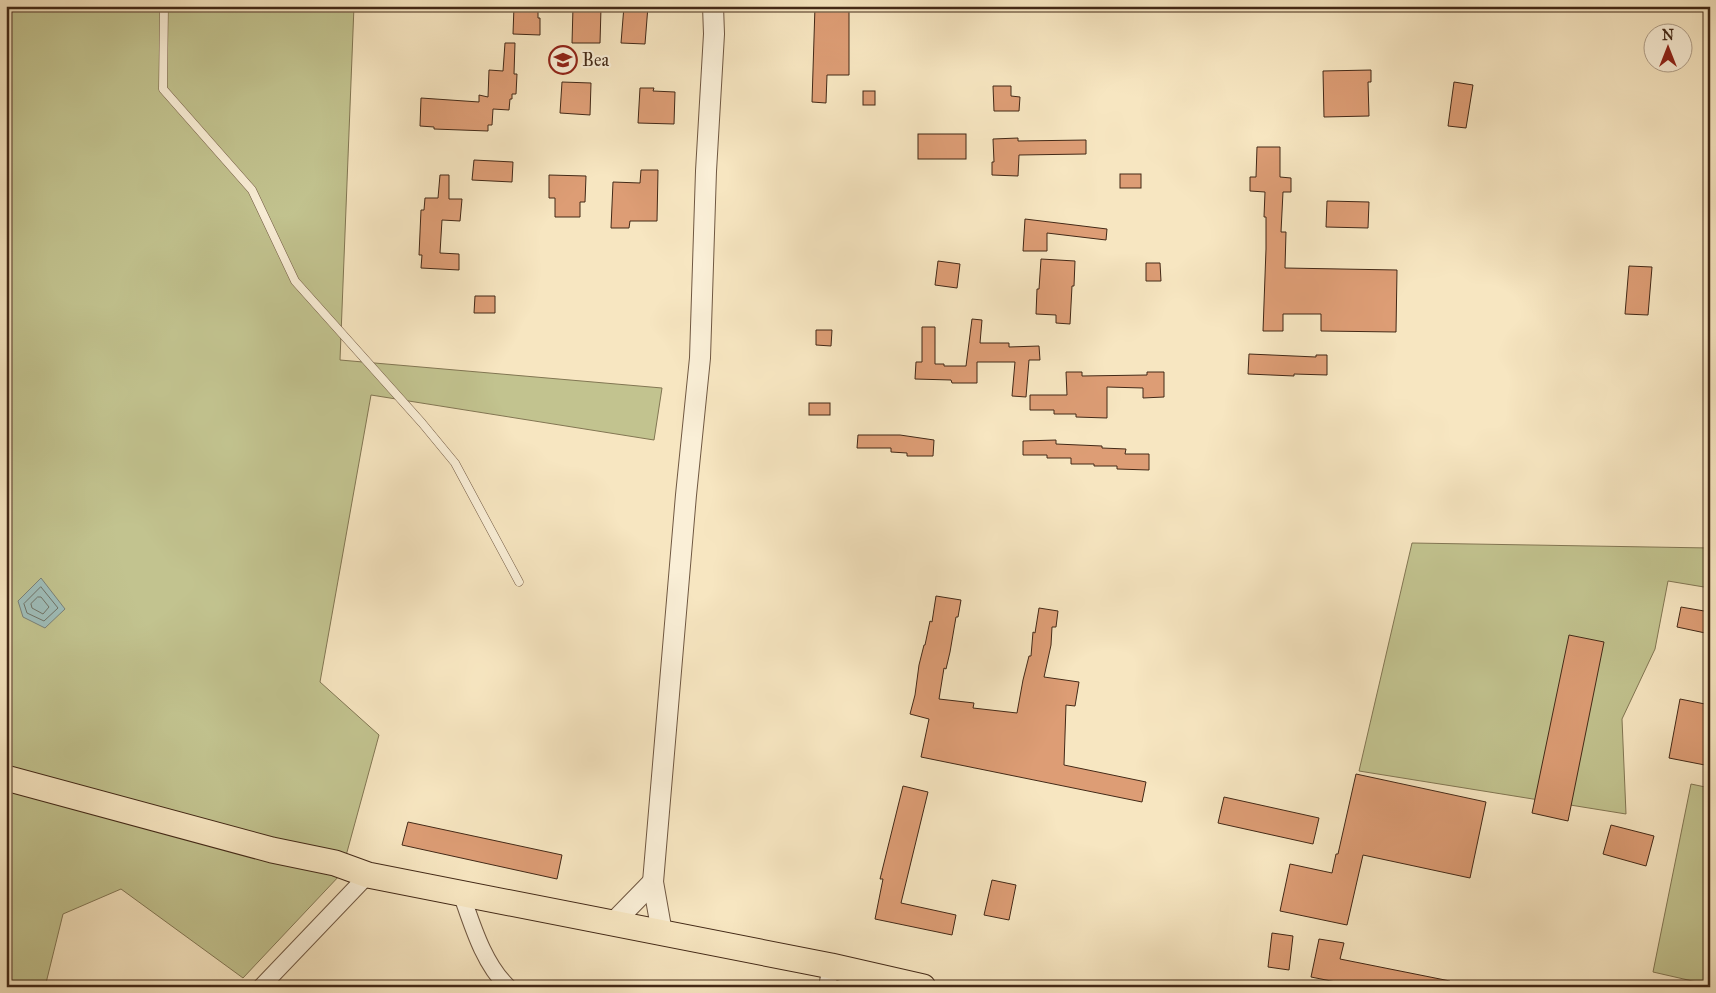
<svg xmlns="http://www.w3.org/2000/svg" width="1716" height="993" viewBox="0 0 1716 993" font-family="'IM FELL Great Primer',serif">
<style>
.green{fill:#c2c38f;stroke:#827653}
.water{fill:#9fbeba;stroke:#7a8279}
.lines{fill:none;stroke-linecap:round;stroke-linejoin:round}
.shore{stroke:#717468;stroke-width:1}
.building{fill:#dd9d75;stroke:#432917}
.service-casing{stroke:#705842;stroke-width:9}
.minor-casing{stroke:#705842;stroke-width:18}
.tertiary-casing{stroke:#705842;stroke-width:22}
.primary-casing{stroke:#432917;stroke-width:27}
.service{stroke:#faefd7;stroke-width:8}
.minor{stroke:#faefd7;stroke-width:16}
.tertiary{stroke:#faefd7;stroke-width:20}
.primary{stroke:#f7e6c1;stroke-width:25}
.labels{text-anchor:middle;stroke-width:4.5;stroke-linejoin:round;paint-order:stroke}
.poi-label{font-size:18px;fill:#432917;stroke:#faefd7;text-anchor:start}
</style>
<rect width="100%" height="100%" fill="#f7e6c1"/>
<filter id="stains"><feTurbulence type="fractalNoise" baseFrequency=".004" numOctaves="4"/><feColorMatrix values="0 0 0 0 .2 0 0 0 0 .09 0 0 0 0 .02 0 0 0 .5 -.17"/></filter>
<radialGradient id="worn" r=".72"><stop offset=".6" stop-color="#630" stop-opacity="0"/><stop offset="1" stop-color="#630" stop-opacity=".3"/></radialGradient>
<g class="green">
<path d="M6 6H354L340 360 662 388 654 440 371 395 320 682 379 735 341 874 243 978 121 889 63 914 45 987H6Z"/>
<path d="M1412 543 1710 548V588L1668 581 1655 649 1622 719 1626 814 1359 771Z"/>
<path d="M1691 784 1710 788V985L1653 972Z"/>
</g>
<path class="water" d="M41 578 65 609 45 628 23 617 18 601Z"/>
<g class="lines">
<g class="shore">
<path d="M41 587 58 608 44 621 27 613 24 604Z"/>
<path d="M38 597H41L49 607 43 614 32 608 31 604Z"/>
</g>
</g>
<g class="building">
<path d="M514 6H538V18H540V35L513 34Z"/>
<path d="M624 6H648L645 44 621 43Z"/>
<path d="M815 6H849V75H827L826 103 812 102Z"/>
<path d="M573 7 601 8 600 43H572Z"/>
<path d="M505 43H515L514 74H517L516 94H512V99H510L509 110 493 109 492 125H488V131L434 129V127L420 126 421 98 479 102V95L488 97 489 70 503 71Z"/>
<path d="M1371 70V82H1368L1369 116 1324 117 1323 71Z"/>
<path d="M562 82 591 83 590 115 560 113Z"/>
<path d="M1454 82 1473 85 1466 128 1448 126Z"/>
<path d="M993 86H1011V96L1020 97 1019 111H994Z"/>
<path d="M640 88H654L653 91 675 92 674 124 638 123Z"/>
<rect x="863" y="91" width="12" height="14"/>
<rect x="918" y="134" width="48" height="25"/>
<path d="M1018 138V141L1086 140V154L1019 155 1018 176 992 175V162H994L993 139Z"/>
<path d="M1257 147H1280V177L1291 178V192H1283L1281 232H1286L1285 268 1397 270 1396 332 1321 331V314H1283V331H1263L1266 249V217H1264L1265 192 1250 191V177H1256Z"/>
<path d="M474 160 513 162 512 182 472 180Z"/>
<path d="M641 170H658L657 221H630L629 228H611L613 182 640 183Z"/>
<rect x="1120" y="174" width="21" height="14"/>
<path d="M440 175H449V199H462L460 221 442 220 440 253 459 254V270L421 268 422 255H419L421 210H424L425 198H438Z"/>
<path d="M549 175 586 176 585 202H580V217H555V198H549Z"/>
<path d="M1327 201 1369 202 1368 228 1326 227Z"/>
<path d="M1025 219 1107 229 1106 240 1047 233V251H1023Z"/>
<path d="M1041 259 1075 261 1074 286H1072L1070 324 1056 323V315L1036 314 1037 289H1039Z"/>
<path d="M938 261 960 264 957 288 935 285Z"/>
<path d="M1146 263H1160L1161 281H1146Z"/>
<path d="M1629 266 1652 267 1648 315 1625 314Z"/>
<path d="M475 296H495V313H474Z"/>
<path d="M972 319 982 320 980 343H1009V347L1039 346 1040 360H1029L1026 397 1012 396 1015 362H977V383H952L951 380 915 379 916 362H922V327H935V364H944V366H966Z"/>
<path d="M816 330H832L831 346 816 345Z"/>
<path d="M1249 354 1316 357V355H1327V375L1294 374V376L1248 374Z"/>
<path d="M1066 372H1082V376L1147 375V372H1164V397L1143 398V388L1107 387V418L1076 417V414H1054V410H1030V395H1067Z"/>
<rect x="809" y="403" width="21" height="12"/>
<path d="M858 435H900L934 440 933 456H907V453L891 452V448H857Z"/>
<path d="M1056 440V444L1102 446V448L1126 449 1125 454H1149V470L1117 469V466H1094V464H1071V458H1047V455H1023V441Z"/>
<path d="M936 596 961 600 958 617H956L950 652 946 669 944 668 939 699 974 703 973 708 1017 713 1023 680 1029 656H1031L1033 632 1035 633 1039 608 1058 611 1056 627H1052L1051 645 1044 677 1079 682 1075 706 1066 705 1064 765 1146 782 1142 802 921 757 929 719 910 714 915 695 919 665 924 645H925L930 621 932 622Z"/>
<path d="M1681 607 1710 612V634L1677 627Z"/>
<path d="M1569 635 1604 642 1568 821 1532 813Z"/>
<path d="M1680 699 1710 705V766L1669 758Z"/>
<path d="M1356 774 1486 802 1470 878 1363 855 1347 925 1280 911 1290 864 1332 873 1336 854H1338Z"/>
<path d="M903 786 928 792 901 903 956 915 952 935 875 919 883 879H880Z"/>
<path d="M1224 797 1319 818 1313 844 1218 823Z"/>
<path d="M408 822 562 855 557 879 402 845Z"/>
<path d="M1611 825 1654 836 1646 866 1603 854Z"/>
<path d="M992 880 1016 885 1009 920 984 915Z"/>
<path d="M1272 933 1293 936 1289 970 1268 967Z"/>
<path d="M1319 939 1344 943 1340 959 1450 981 1449 987H1361L1311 977Z"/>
</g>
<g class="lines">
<defs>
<path id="service" d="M164 6 163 89 252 190 295 281 422 423 455 463 519 582"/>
<g id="minor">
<path d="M461 893C472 924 483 963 508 987"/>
<path d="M261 987 368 875"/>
<path d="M827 987 831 966"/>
</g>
<g id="tertiary">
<path d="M613 923 653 882"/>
<path d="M662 933 653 882 686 495 700 358 706 171 714 34 713 6"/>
</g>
<path id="primary" d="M6 778 272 850 335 863 368 875 831 966 923 987"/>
</defs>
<use href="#service" class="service-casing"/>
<use href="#minor" class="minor-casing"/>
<use href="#tertiary" class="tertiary-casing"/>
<use href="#primary" class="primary-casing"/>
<use href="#service" class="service"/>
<use href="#minor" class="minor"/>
<use href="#tertiary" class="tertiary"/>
<use href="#primary" class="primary"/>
</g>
<defs>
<symbol id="school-ring" viewBox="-11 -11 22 22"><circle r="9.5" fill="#faefd7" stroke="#8f2418" stroke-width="1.5"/><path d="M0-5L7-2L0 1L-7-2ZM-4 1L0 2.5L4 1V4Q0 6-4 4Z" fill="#8f2418"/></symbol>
</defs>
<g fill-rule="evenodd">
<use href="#school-ring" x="547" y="44" width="32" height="32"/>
</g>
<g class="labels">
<g class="poi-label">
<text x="582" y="66">Bea</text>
</g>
</g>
<rect width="1716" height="993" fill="none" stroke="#f7e6c1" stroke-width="25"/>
<rect x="8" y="8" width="1701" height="978" fill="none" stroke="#432917" stroke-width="2.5"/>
<rect x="12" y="12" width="1691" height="968" fill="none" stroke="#432917"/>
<g transform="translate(1668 48)"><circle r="24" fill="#faefd7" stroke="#b1a08a"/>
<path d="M0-4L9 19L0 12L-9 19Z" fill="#8f2418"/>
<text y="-8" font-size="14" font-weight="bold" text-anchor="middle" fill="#432917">N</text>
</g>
<rect width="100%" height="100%" filter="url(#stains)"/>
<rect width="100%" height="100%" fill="url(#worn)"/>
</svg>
